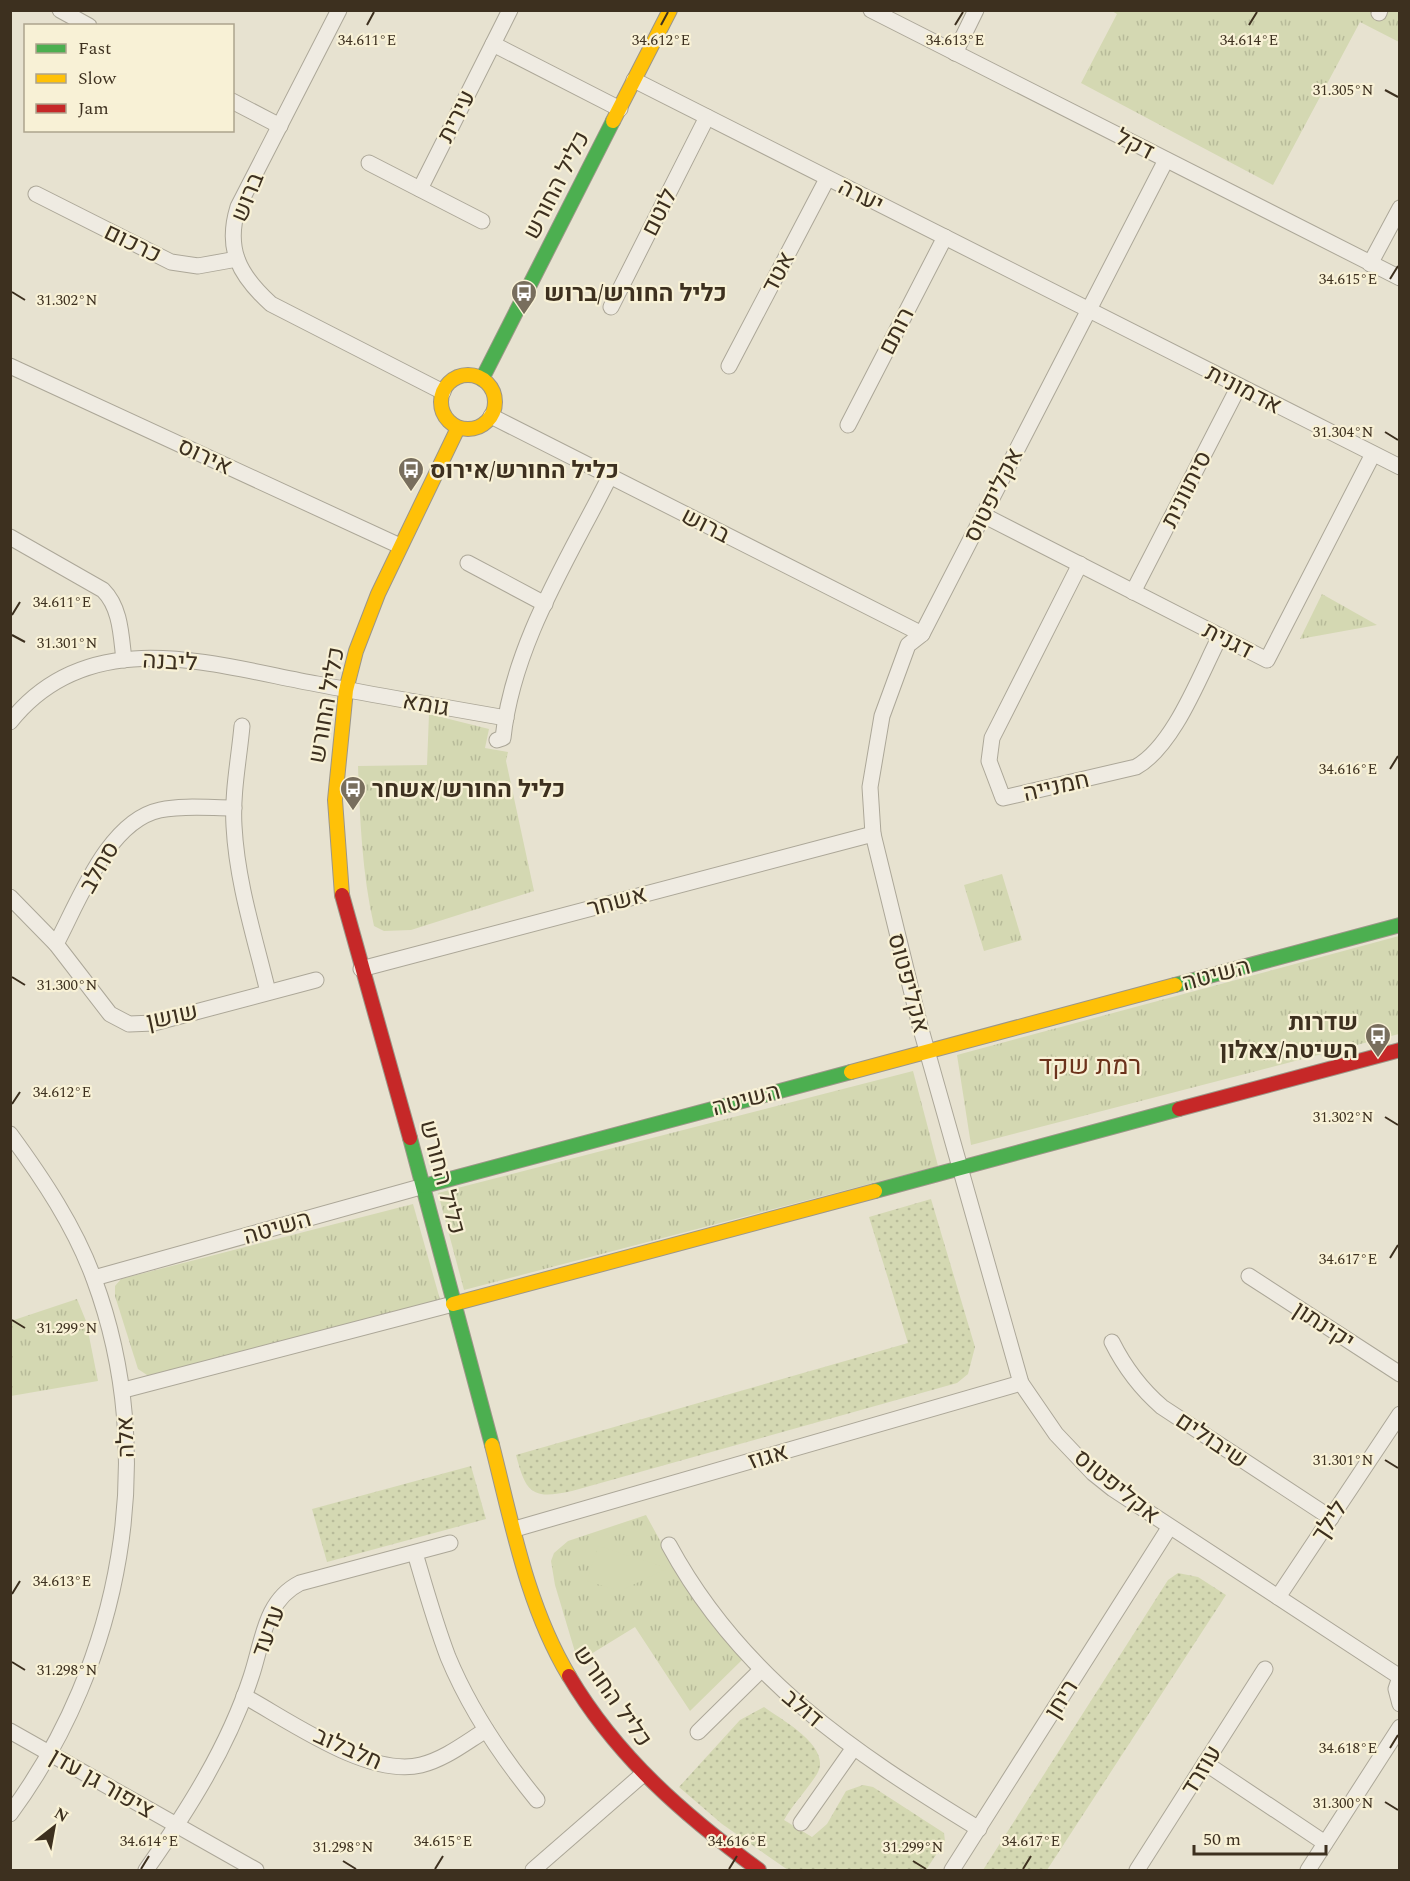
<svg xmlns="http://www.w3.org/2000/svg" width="1410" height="1881" viewBox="0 0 1410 1881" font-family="Spectral,Heebo,serif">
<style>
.grass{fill:url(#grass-dots)}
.park{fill:url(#park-tufts)}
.pitch{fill:#d4d8b2}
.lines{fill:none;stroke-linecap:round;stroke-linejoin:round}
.street-casing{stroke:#aca798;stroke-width:17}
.fast-casing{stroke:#9c9688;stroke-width:16}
.slow-casing{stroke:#9c9688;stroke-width:16}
.jam-casing{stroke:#9c9688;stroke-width:16}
.street{stroke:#efebe2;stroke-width:15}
.fast{stroke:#4caf50;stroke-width:14}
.slow{stroke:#ffc107;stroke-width:14}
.jam{stroke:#c62828;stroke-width:14}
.ticks{fill:none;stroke:#3d301f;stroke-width:2}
.labels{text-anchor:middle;stroke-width:4.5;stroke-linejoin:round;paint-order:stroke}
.street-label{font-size:24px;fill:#3d301f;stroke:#f8f1d6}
.poi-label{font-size:24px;font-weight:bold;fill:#3d301f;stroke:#f8f1d6;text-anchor:start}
.neighbourhood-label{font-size:26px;fill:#6c331c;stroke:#f8f1d6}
.ticks-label{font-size:15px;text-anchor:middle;fill:#3d301f;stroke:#f8f1d6;stroke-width:4.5;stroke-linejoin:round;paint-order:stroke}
</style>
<defs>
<pattern id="grass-dots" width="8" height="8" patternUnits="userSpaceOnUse" patternTransform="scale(1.5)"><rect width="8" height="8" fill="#d4d8b2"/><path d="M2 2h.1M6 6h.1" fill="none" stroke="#b7ba99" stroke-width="1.8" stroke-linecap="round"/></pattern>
<pattern id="park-tufts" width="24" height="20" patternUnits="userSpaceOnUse" patternTransform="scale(1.5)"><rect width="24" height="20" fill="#d4d8b2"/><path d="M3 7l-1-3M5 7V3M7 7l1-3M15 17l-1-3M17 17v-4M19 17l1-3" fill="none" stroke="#b7ba99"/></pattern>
</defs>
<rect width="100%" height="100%" fill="#e7e2d0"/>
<g class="grass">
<path d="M931 1199 975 1347 968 1374 957 1383 572 1491C532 1500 526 1493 516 1455L908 1343 869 1217Z"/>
<path d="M471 1466 486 1519 327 1562 312 1509Z"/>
<path d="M1178 1573 1198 1577 1226 1595 1047 1870H983L1168 1580Z"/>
<path d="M764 1707C782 1720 833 1747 817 1774 807 1790 793 1804 784 1820L812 1837 827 1824 846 1791 863 1785 873 1787 944 1833 945 1841 926 1870H788L722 1824 679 1787 740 1720Z"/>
</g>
<g class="park">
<path d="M1112 11H1399V42L1360 22 1273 185 1081 83 1117 14Z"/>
<path d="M1322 594 1377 625 1300 639Z"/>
<path d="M429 714 489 729 485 748 508 752 506 761 534 891 411 930 384 931 374 926C362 873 360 820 358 766L427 765Z"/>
<path d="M1002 874 1022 940 984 951 964 885Z"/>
<path d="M1399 936V1034L971 1145 957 1055Z"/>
<path d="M913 1071 938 1166 464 1290 438 1193Z"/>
<path d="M413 1204 441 1303 150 1377 138 1369 115 1296V1286L121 1279Z"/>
<path d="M77 1299 86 1321 98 1381 11 1396V1321Z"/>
<path d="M646 1515 680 1577 743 1659 690 1711 635 1627 578 1662 555 1585 551 1561 554 1553 568 1541Z"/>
</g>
<path class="pitch" d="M598 1546 668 1568 620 1591 587 1581Z"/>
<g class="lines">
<defs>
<g id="street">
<path d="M60 10 89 26"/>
<path d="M339 10 238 207C225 249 239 275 271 304L443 392"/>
<path d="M871 10 1400 278"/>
<path d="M1379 13 1380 10"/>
<path d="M493 44 620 109"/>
<path d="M955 53 976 10"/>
<path d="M634 80 1400 467"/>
<path d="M232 101 280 126"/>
<path d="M1166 160 922 634 908 645 882 716 870 787 873 834 920 1026 1021 1383 1056 1434 1093 1473 1113 1489 1400 1677 1396 1689 1400 1704"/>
<path d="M369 163 482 221"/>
<path d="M420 189 510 10"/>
<path d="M36 194 171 262 198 266 237 259"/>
<path d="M1370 264 1400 208"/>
<path d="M611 307 707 117"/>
<path d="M10 366 400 546"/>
<path d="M729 366 827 179"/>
<path d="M491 416 922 634"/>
<path d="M848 425 945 237"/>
<path d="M983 515 1267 660 1373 454"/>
<path d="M10 537 103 590C121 608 121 636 124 660"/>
<path d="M468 563 545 604"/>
<path d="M1080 564 992 738 989 761 1003 798 1136 767C1174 746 1200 675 1220 636"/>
<path d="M1133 592 1239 386"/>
<path d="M10 722C89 622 213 665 317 684 380 696 443 707 506 718"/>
<path d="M242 726C239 759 232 793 234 826 237 883 255 938 268 992"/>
<path d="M497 740 503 738C513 644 568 560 610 476"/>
<path d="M10 897 56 944 110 1014 129 1024 154 1023 316 980"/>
<path d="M56 944C79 901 108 821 160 810 183 805 210 808 234 808"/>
<path d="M361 969 873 834"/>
<path d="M10 1134C43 1179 75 1227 94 1279 160 1457 122 1662 10 1814"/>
<path d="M1249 1276 1400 1374"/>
<path d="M94 1278 424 1186"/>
<path d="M1112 1342C1125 1368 1140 1388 1162 1407L1331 1518"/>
<path d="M124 1390 453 1304"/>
<path d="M515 1529 1021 1383"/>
<path d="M669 1545C741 1678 853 1752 979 1829"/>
<path d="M415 1553C425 1587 435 1623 448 1657 470 1710 501 1756 537 1800"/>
<path d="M1278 1597 1400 1414"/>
<path d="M244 1696C290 1721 369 1778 421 1765 445 1759 465 1743 486 1730"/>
<path d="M10 1731 256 1870"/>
<path d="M698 1732 761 1670"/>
<path d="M1205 1763 1325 1843"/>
<path d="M801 1823 853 1749"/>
<path d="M146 1870C188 1810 228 1747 251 1677 263 1642 264 1601 300 1583L450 1543"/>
<path d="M533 1870 642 1775"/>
<path d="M952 1870 1169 1528"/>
<path d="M1137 1870 1265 1669"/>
<path d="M1308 1870 1400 1727"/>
</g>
<g id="fast">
<path d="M482 379 613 121"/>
<path d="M1175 985 1400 925"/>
<path d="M410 1138 492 1445"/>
<path d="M424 1186 851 1072"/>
<path d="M875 1191 1179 1109"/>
</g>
<g id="slow">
<path d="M613 121 670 10"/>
<circle cx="468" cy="402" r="27"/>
<path d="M342 895 335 800 346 690 356 651 378 594 458 428"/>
<path d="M851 1072 1175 985"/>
<path d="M453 1304 875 1191"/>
<path d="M492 1445C512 1523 527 1606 569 1676"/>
</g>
<g id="jam">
<path d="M342 895 410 1138"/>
<path d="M1179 1109 1400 1050"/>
<path d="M569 1676C617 1757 684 1815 759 1870"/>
</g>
</defs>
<use href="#street" class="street-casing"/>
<use href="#fast" class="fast-casing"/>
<use href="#slow" class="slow-casing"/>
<use href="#jam" class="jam-casing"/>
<use href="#street" class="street"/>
<use href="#fast" class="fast"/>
<use href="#slow" class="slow"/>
<use href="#jam" class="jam"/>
</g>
<path class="ticks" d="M367 25 374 12M661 25 668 12M955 25 963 12M1249 25 1257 12M1385 90 1398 97M1390 279 1398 266M12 292 25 300M1385 432 1398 440M12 615 20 602M12 635 25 642M1390 769 1398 756M12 977 25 985M12 1104 20 1092M1385 1117 1398 1125M1390 1258 1398 1245M12 1320 25 1328M1385 1460 1398 1468M12 1594 20 1581M12 1662 25 1670M1390 1748 1398 1735M1385 1802 1398 1810M343 1861 356 1869M913 1861 926 1869M141 1869 149 1856M435 1869 443 1856M729 1869 737 1856M1023 1869 1031 1856"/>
<defs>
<symbol id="bus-pin" viewBox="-11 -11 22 30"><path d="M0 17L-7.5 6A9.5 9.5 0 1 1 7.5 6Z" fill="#786e5d" stroke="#f8f1d6"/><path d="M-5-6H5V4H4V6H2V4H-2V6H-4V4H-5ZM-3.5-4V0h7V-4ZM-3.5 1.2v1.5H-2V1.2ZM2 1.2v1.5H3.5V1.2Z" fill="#fff"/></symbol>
</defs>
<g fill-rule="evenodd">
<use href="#bus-pin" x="509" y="278" width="30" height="40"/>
<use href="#bus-pin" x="396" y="455" width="30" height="40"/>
<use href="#bus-pin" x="338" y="774" width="30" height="40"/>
<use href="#bus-pin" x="1363" y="1021" width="30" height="40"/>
</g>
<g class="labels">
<g class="street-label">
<text transform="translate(456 116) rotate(-63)" y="8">עירית</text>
<text transform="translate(1135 144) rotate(27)" y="8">דקל</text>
<text transform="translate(556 185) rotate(-63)" y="8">כליל החורש</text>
<text transform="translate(861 195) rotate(27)" y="8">יערה</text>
<text transform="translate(247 197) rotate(-68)" y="8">ברוש</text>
<text transform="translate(659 212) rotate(-63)" y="8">לוטם</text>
<text transform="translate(133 243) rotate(26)" y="8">כרכום</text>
<text transform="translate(778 272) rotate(-62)" y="8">אטד</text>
<text transform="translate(896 331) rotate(-63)" y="8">רותם</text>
<text transform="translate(1244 389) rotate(27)" y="8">אדמונית</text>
<text transform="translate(205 456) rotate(25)" y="8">אירוס</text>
<text transform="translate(1186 489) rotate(-63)" y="8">סיתוונית</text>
<text transform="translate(993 495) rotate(-63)" y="8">אקליפטוס</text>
<text transform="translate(706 525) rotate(27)" y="8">ברוש</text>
<text transform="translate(1228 640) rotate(27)" y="8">דגנית</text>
<text transform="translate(170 661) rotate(3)" y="8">ליבנה</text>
<text transform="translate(426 704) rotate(10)" y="8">גומא</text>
<text transform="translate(326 705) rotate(-80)" y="8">כליל החורש</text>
<text transform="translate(1056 786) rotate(-13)" y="8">חמנייה</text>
<text transform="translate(99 867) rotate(-60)" y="8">סחלב</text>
<text transform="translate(617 901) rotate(-15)" y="8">אשחר</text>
<text transform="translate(1216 974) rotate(-15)" y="8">השיטה</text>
<text transform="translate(909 983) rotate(75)" y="8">אקליפטוס</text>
<text transform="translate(172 1016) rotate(-12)" y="8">שושן</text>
<text transform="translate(746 1099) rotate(-15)" y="8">השיטה</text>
<text transform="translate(443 1177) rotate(75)" y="8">כליל החורש</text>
<text transform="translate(277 1227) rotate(-16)" y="8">השיטה</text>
<text transform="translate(1324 1325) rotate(33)" y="8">יקינתון</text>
<text transform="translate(125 1437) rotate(-92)" y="8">אלה</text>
<text transform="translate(1212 1440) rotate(34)" y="8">שיבולים</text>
<text transform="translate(768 1456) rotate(-16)" y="8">אגוז</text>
<text transform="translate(1117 1486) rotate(39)" y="8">אקליפטוס</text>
<text transform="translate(1329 1521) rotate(-56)" y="8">לילך</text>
<text transform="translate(268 1631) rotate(-69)" y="8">עדעד</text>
<text transform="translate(613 1696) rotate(55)" y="8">כליל החורש</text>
<text transform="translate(1061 1699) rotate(-58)" y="8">ריחן</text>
<text transform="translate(803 1708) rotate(40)" y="8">דולב</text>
<text transform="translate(348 1748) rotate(24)" y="8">חלבלוב</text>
<text transform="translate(1201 1770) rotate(-58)" y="8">עוזרד</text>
<text transform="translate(102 1783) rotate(30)" y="8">ציפור גן עדן</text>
</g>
<g class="poi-label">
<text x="544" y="301">כליל החורש/ברוש</text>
<text x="430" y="478">כליל החורש/אירוס</text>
<text x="372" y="797">כליל החורש/אשחר</text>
<text x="1358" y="1030" text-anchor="end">שדרות<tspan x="1358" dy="28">השיטה/צאלון</tspan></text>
</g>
<g class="neighbourhood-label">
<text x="1090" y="1074">רמת שקד</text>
</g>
</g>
<g class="ticks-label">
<text x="367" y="45">34.611°E</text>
<text x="661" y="45">34.612°E</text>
<text x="955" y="45">34.613°E</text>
<text x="1249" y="45">34.614°E</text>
<text x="1343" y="95">31.305°N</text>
<text x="1348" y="284">34.615°E</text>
<text x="67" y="305">31.302°N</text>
<text x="1343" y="437">31.304°N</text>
<text x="62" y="607">34.611°E</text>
<text x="67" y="648">31.301°N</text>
<text x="1348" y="774">34.616°E</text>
<text x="67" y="990">31.300°N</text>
<text x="62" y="1097">34.612°E</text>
<text x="1343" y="1122">31.302°N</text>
<text x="1348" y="1264">34.617°E</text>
<text x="67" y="1333">31.299°N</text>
<text x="1343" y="1465">31.301°N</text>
<text x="62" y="1586">34.613°E</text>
<text x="67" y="1675">31.298°N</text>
<text x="1348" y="1753">34.618°E</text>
<text x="1343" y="1808">31.300°N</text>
<text x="149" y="1846">34.614°E</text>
<text x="443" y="1846">34.615°E</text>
<text x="737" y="1846">34.616°E</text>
<text x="1031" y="1846">34.617°E</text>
<text x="343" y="1852">31.298°N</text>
<text x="913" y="1852">31.299°N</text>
</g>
<rect width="1410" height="1881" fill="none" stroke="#3d301f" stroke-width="24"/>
<rect x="24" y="24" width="210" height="108" fill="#f8f1d6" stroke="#ada48d" stroke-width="1.5"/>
<rect x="36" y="44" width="30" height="9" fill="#4caf50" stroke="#ada48d" stroke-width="1.5"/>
<text x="78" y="54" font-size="18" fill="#3d301f">Fast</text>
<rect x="36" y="74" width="30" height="9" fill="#ffc107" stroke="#ada48d" stroke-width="1.5"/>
<text x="78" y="84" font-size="18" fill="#3d301f">Slow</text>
<rect x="36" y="104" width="30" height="9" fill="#c62828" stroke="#ada48d" stroke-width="1.5"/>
<text x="78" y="114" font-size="18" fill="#3d301f">Jam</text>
<g transform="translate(54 1827) rotate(31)" stroke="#f8f1d6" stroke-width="4.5" paint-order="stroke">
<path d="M0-4.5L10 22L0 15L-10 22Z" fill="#3d301f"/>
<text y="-9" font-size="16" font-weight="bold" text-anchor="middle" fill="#3d301f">N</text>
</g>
<path d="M1194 1845v9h132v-9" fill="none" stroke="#3d301f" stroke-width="3"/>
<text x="1203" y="1845" font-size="18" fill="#3d301f" stroke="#f8f1d6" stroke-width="4.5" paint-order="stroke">50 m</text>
</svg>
